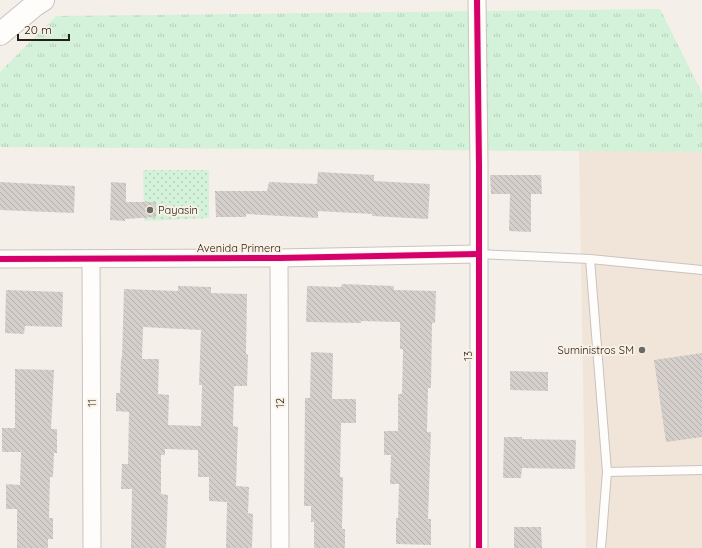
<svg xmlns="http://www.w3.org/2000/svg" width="702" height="548" viewBox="0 0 702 548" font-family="Quicksand,sans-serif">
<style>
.built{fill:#f0e5d8}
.grass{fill:url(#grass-tufts)}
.park{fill:url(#park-dots)}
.building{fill:url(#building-back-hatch);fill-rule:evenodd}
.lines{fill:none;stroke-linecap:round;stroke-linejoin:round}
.lane-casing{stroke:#c8c4bf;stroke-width:10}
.street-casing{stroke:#c8c4bf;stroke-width:19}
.primary-casing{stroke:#c8c4bf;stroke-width:24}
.lane{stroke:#fefdfc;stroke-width:8}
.street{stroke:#fefdfc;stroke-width:17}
.primary{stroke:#fefdfc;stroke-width:22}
.cycleway-casing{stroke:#faf0e4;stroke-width:8}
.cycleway{stroke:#d6006c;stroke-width:6}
.poi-dot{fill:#6d6964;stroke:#faf0e4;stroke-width:1.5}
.labels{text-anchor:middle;stroke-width:4;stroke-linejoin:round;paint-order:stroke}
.poi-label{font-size:11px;fill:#24211c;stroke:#faf0e4;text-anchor:start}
.street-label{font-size:11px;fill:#24211c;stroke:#faf0e4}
</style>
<defs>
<pattern id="grass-tufts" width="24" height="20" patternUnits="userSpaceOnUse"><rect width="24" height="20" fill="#d4f1d9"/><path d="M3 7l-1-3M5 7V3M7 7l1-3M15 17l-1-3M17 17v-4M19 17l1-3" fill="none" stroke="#b6ceba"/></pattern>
<pattern id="park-dots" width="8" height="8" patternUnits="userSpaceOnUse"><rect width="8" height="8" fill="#d4f1d9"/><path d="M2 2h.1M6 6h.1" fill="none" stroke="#b6ceba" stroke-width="1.8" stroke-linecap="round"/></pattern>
<pattern id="building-back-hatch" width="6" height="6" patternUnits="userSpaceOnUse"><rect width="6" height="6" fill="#d5cfcb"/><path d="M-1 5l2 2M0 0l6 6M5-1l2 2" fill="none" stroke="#b7b1ae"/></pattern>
</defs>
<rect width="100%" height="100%" fill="#f5efe9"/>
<path class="built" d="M579 149 702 152V548H586Z"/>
<path class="grass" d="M660 9 702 93V152L0 147V72L56 16Z"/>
<path class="park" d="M143 170H209V218L144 221Z"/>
<g class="building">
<path d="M318 172 374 175V181L430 184 428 219 372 216V214L318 211V218L246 214V217H216L215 191H267L269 182 317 184Z"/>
<path d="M490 175H541L542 194H531V232L509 231 510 194H491Z"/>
<path d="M0 182 75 186 74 213 0 210Z"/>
<path d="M111 182 126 183V202H156V217L125 219V221L110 220Z"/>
<path d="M342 284 394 286V290L436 291 435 323H432L431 388H428L427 432H431L428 519H431V545L396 544V518H398L399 484H390L391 455H384V431H398V394H402L403 349H400V322L361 321V323L306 322 307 286 341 287Z"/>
<path d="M178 286 211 287V293L247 294 246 354 248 355 247 386H234L233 426 238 427 236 486 249 487 248 513 253 514 252 548H226L227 502 209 501V477H198V450L165 449V455H161V494L168 495 166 548H131L132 489H121L122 464H128L129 412 116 411V393H120L121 358H122L124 289 178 291ZM143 327 201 330 199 385H202L201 426 168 425 169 395 158 394 159 359H142Z"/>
<path d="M6 290 63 292 62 327 25 326 24 334 5 333Z"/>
<path d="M311 352 333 353 332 399H356V423H341L340 477H343L342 529H345V548H314V522H311V506H304L305 398H310Z"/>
<path d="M702 353V437L666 442 654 360Z"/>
<path d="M15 369 54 370 51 429H57V453H54L53 477H50L49 518H53V539H48V548H17V509H6V484L20 485 21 452H2V428H15Z"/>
<path d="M510 371 548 372V391L510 390Z"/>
<path d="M504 437H522V439L576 440 575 469 522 468 521 478H503Z"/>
<path d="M514 527H541L542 548H514Z"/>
</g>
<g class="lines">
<defs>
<g id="lane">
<path d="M478 254 590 259 702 270"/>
<path d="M590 259 607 472 702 470"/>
<path d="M601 548 607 472"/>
</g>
<g id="street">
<path d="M477 0 479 165V548"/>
<path d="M279 258 280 548"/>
<path d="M0 259 279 258 478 254"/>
<path d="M91 259 92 548"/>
</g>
<path id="primary" d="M0 34 35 5 43 0"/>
</defs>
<use href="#lane" class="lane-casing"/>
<use href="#street" class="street-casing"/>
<use href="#primary" class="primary-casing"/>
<use href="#lane" class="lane"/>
<use href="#street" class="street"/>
<use href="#primary" class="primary"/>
<defs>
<g id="cycleway">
<path d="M477 0 479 165V548"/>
<path d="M0 259 279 258 478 254"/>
</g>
</defs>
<use href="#cycleway" class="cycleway-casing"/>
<use href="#cycleway" class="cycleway"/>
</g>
<g class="poi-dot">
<circle cx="150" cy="210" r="4"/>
<circle cx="642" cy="350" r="4"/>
</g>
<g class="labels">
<g class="poi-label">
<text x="158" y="214">Payasin</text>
<text x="634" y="354" text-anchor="end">Suministros SM</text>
</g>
<g class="street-label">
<text x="239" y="252">Avenida Primera</text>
<text transform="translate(468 356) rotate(-90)" y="4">13</text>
<text transform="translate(92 403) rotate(-90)" y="4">11</text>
<text transform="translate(280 403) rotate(-90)" y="4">12</text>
</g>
</g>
<path d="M18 34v6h51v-6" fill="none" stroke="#24211c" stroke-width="2"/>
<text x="24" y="34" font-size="12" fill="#24211c" stroke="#faf0e4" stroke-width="3" paint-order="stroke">20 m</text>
</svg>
